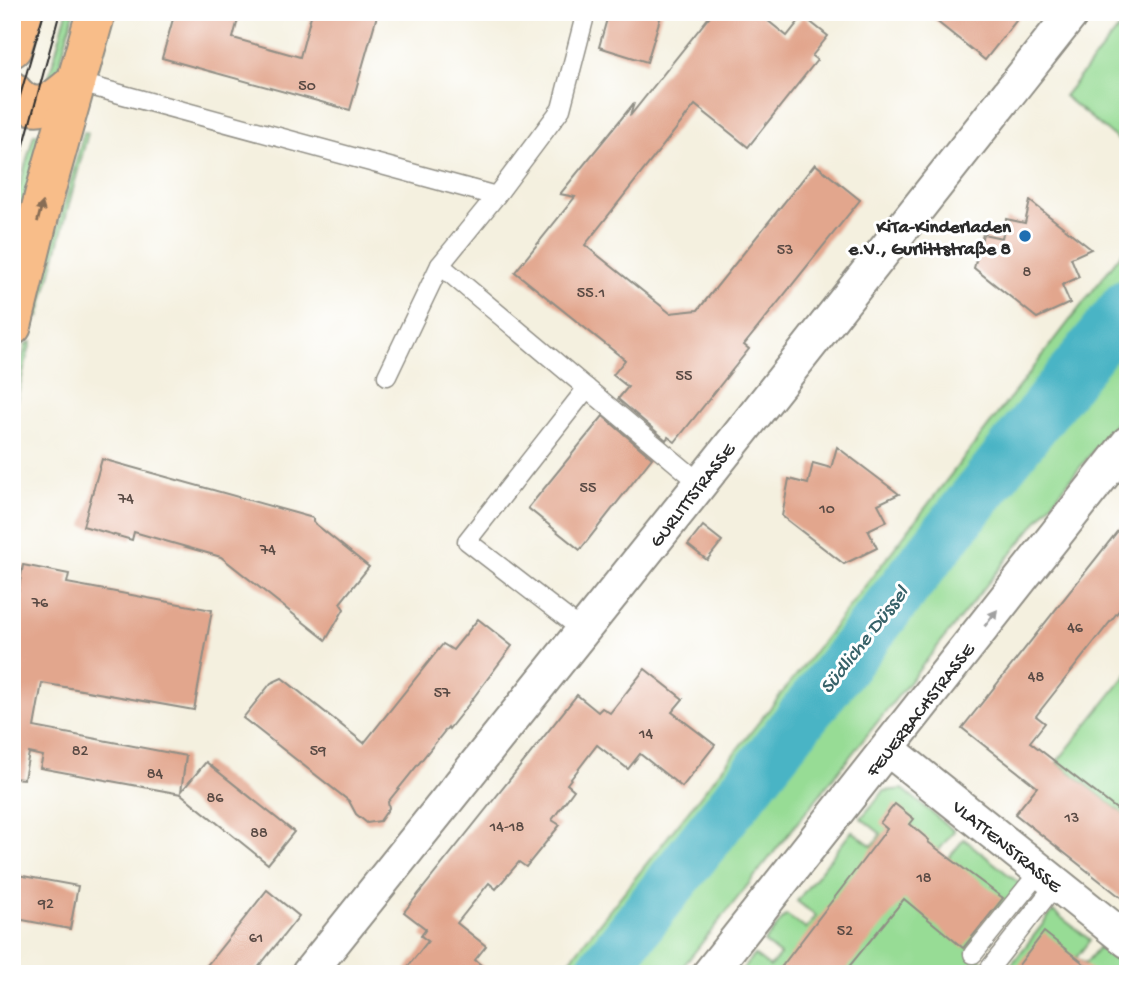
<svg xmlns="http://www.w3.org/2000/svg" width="1140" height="986" viewBox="0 0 1140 986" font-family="'Gochi Hand',sans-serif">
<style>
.green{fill:#97dc95;stroke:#618460;stroke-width:2}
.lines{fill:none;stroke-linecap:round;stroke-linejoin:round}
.river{stroke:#48b4c5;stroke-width:52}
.building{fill:#e2a68d}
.service-casing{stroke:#908e85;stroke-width:21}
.minor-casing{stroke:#908e85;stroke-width:37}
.primary-casing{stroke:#908e85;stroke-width:42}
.service{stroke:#fff;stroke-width:18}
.minor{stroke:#fff;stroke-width:33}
.primary{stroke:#f8bd89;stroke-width:38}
.tram{stroke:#2b2b2b;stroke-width:2}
.oneway{fill:#876d55}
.oneway2{fill:#a0a0a0}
.poi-dot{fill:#1f6fb2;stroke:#fff;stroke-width:2.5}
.labels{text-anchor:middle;stroke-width:6;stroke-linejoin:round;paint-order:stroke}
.number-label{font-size:16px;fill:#594a44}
.poi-label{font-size:19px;font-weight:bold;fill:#2b2b2b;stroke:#fff;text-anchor:end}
.street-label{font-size:19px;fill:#2b2b2b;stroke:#fff}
.water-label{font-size:21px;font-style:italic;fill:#376269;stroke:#fff}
</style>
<rect width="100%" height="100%" fill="#fff"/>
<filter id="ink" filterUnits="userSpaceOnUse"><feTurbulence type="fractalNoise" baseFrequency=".0143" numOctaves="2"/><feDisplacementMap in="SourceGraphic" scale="14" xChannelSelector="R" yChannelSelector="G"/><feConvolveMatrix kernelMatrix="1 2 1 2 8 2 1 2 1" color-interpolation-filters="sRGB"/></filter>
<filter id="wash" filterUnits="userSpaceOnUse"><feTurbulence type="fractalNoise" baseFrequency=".00686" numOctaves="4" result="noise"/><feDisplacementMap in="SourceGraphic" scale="28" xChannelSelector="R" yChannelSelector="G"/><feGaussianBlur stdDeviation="1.57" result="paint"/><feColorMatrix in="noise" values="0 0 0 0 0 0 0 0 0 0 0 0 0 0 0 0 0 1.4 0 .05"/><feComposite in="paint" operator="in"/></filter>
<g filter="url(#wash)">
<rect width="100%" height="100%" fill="#f4f0df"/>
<g class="green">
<path d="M67 12H74L57 73 48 80Z"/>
<path d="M1128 17V148L1064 96Z"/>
<path d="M84 132 88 133 39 317 34 314Z"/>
<path d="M34 134 41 135 12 243V215Z"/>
<path d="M1128 245V407L677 974H559L801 669Z"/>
<path d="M31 342 12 417V396L26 344Z"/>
<path d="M1128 673V818L1057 762Z"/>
<path d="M903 789 954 831 936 854 946 861 964 839 1020 884 973 954 998 974H739L754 955 770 967 780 955 764 942 786 915 806 929 816 916 797 901 852 831 872 846 881 834 861 818 884 791Z"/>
<path d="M1053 911 1090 940 1076 958 1085 964 1099 947 1128 970V974H1004Z"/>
</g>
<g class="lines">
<path class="river" d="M599 974 1128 304"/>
</g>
<g id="blocks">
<g class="building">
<path d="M175 12H240L233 38 300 57 312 12H378L350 110 162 58Z"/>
<path d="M609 12H662L647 62 599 47Z"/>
<path d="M713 12H757L787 36 803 16 828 36 812 56 817 60 748 147 695 105 585 245 670 313 698 310 815 164 860 200 744 345 749 349 675 442 668 437 666 440 618 399 628 387 613 375 625 360 515 272 575 197 560 194 634 103 630 116Z"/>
<path d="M925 12H1023L985 60Z"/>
<path d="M1030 201 1091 249 1071 258 1079 277 1062 285 1070 303 1037 318 974 268 983 234 1002 238 1006 219 1025 223Z"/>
<path d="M603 416 652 458 580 550 528 508Z"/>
<path d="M837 447 899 494 878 504 887 521 868 530 877 548 844 564 782 516 789 479 808 484 813 463 831 468Z"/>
<path d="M102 459 313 518V522L369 567 340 603 344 609 326 640 221 557 134 532 132 540 83 526Z"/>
<path d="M1128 518V599L1036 716 1045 723 1030 742 1128 818V903L1015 814 1037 787 962 728Z"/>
<path d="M703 526 722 541 707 560 688 545Z"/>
<path d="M23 565 69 574 67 583 212 610 194 710 42 683 34 727 186 756 181 792 206 762 294 832 268 864 181 794 40 768 43 756 29 753 24 779 12 778V626Z"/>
<path d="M478 619 512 646 468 705 449 729 448 727 388 802 389 808 380 821 367 823 356 814 349 801 243 718 271 683 282 678 364 743 443 644 453 650Z"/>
<path d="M645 669 683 699 672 712 715 745 682 787 640 754 628 769 597 745 567 784 574 790 552 820 560 825 526 867 519 862 496 889 489 883 457 923 486 946 475 960 492 974H402L428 941 421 936 426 929 404 912 487 808 577 695 598 712 602 708 610 713Z"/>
<path d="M895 804 914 819 910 824 929 840 928 842 1003 898 963 948 904 899 843 974H776L887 829 880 823Z"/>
<path d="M12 874 78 886 70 929 12 918Z"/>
<path d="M267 890 299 916 253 974H200Z"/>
<path d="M1044 932 1097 974H1012Z"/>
</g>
</g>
</g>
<g filter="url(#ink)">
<use href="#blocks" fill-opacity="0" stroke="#908e85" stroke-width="2"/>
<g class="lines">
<defs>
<g id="service">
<path d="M76 82 496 196"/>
<path d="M440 265 700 483"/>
<path d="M387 376 440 265 496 196 561 109 586 12"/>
<path d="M582 630 467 541 587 388"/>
<path d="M973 954 1040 871"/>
<path d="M990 968 1056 884"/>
</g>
<g id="minor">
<path d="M888 749 1128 941"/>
<path d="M308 974 693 493 1073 12"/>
<path d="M709 974 1128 443"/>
</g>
<g id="primary">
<path d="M12 48 23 12"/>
<path d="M12 91C36 120 55 100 76 82"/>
<path d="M12 326 44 196 96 12"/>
</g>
</defs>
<use href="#service" class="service-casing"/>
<use href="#minor" class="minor-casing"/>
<use href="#primary" class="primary-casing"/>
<use href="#service" class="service"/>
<use href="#minor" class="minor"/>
<use href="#primary" class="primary"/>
<g class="tram">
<path d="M12 124 44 12"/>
<path d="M12 189 60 12"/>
</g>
</g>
<defs><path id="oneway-solid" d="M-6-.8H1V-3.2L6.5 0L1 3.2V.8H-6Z" transform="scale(1.75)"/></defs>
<use class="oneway" href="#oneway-solid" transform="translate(40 212) rotate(-76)"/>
<use class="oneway2" href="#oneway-solid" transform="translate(991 618) rotate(-52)"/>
</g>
<circle class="poi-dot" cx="1025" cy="236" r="7"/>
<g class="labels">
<g class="number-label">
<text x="307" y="90">50</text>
<text x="785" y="254">53</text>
<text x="1027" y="276">8</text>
<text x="591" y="297">55.1</text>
<text x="684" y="380">55</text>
<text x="588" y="492">55</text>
<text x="126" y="503">74</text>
<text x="827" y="513">10</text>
<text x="268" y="554">74</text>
<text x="40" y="607">76</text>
<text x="1075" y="632">46</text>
<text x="1036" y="681">48</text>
<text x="442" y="697">57</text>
<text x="646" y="738">14</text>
<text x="80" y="755">82</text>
<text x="318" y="755">59</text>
<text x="155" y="778">84</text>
<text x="215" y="802">86</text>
<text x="1072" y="822">13</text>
<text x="507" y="831">14-18</text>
<text x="259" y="837">88</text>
<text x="924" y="882">18</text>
<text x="46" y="908">92</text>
<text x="845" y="935">52</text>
<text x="256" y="942">61</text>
</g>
<g class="poi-label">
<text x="1011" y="232">KiTa-Kinderladen<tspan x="1011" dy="22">e.V., Gurlittstraße 8</tspan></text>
</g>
<g class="street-label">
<text transform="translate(691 494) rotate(-52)" y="7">GURLITTSTRASSE</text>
<text transform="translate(919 709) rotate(-52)" y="7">FEUERBACHSTRASSE</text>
<text transform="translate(1008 845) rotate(39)" y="7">VLATTENSTRASSE</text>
</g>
<g class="water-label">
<text transform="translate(863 639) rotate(-52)" y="7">Südliche Düssel</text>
</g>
</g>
<rect width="1140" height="986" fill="none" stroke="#fff" stroke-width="42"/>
</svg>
